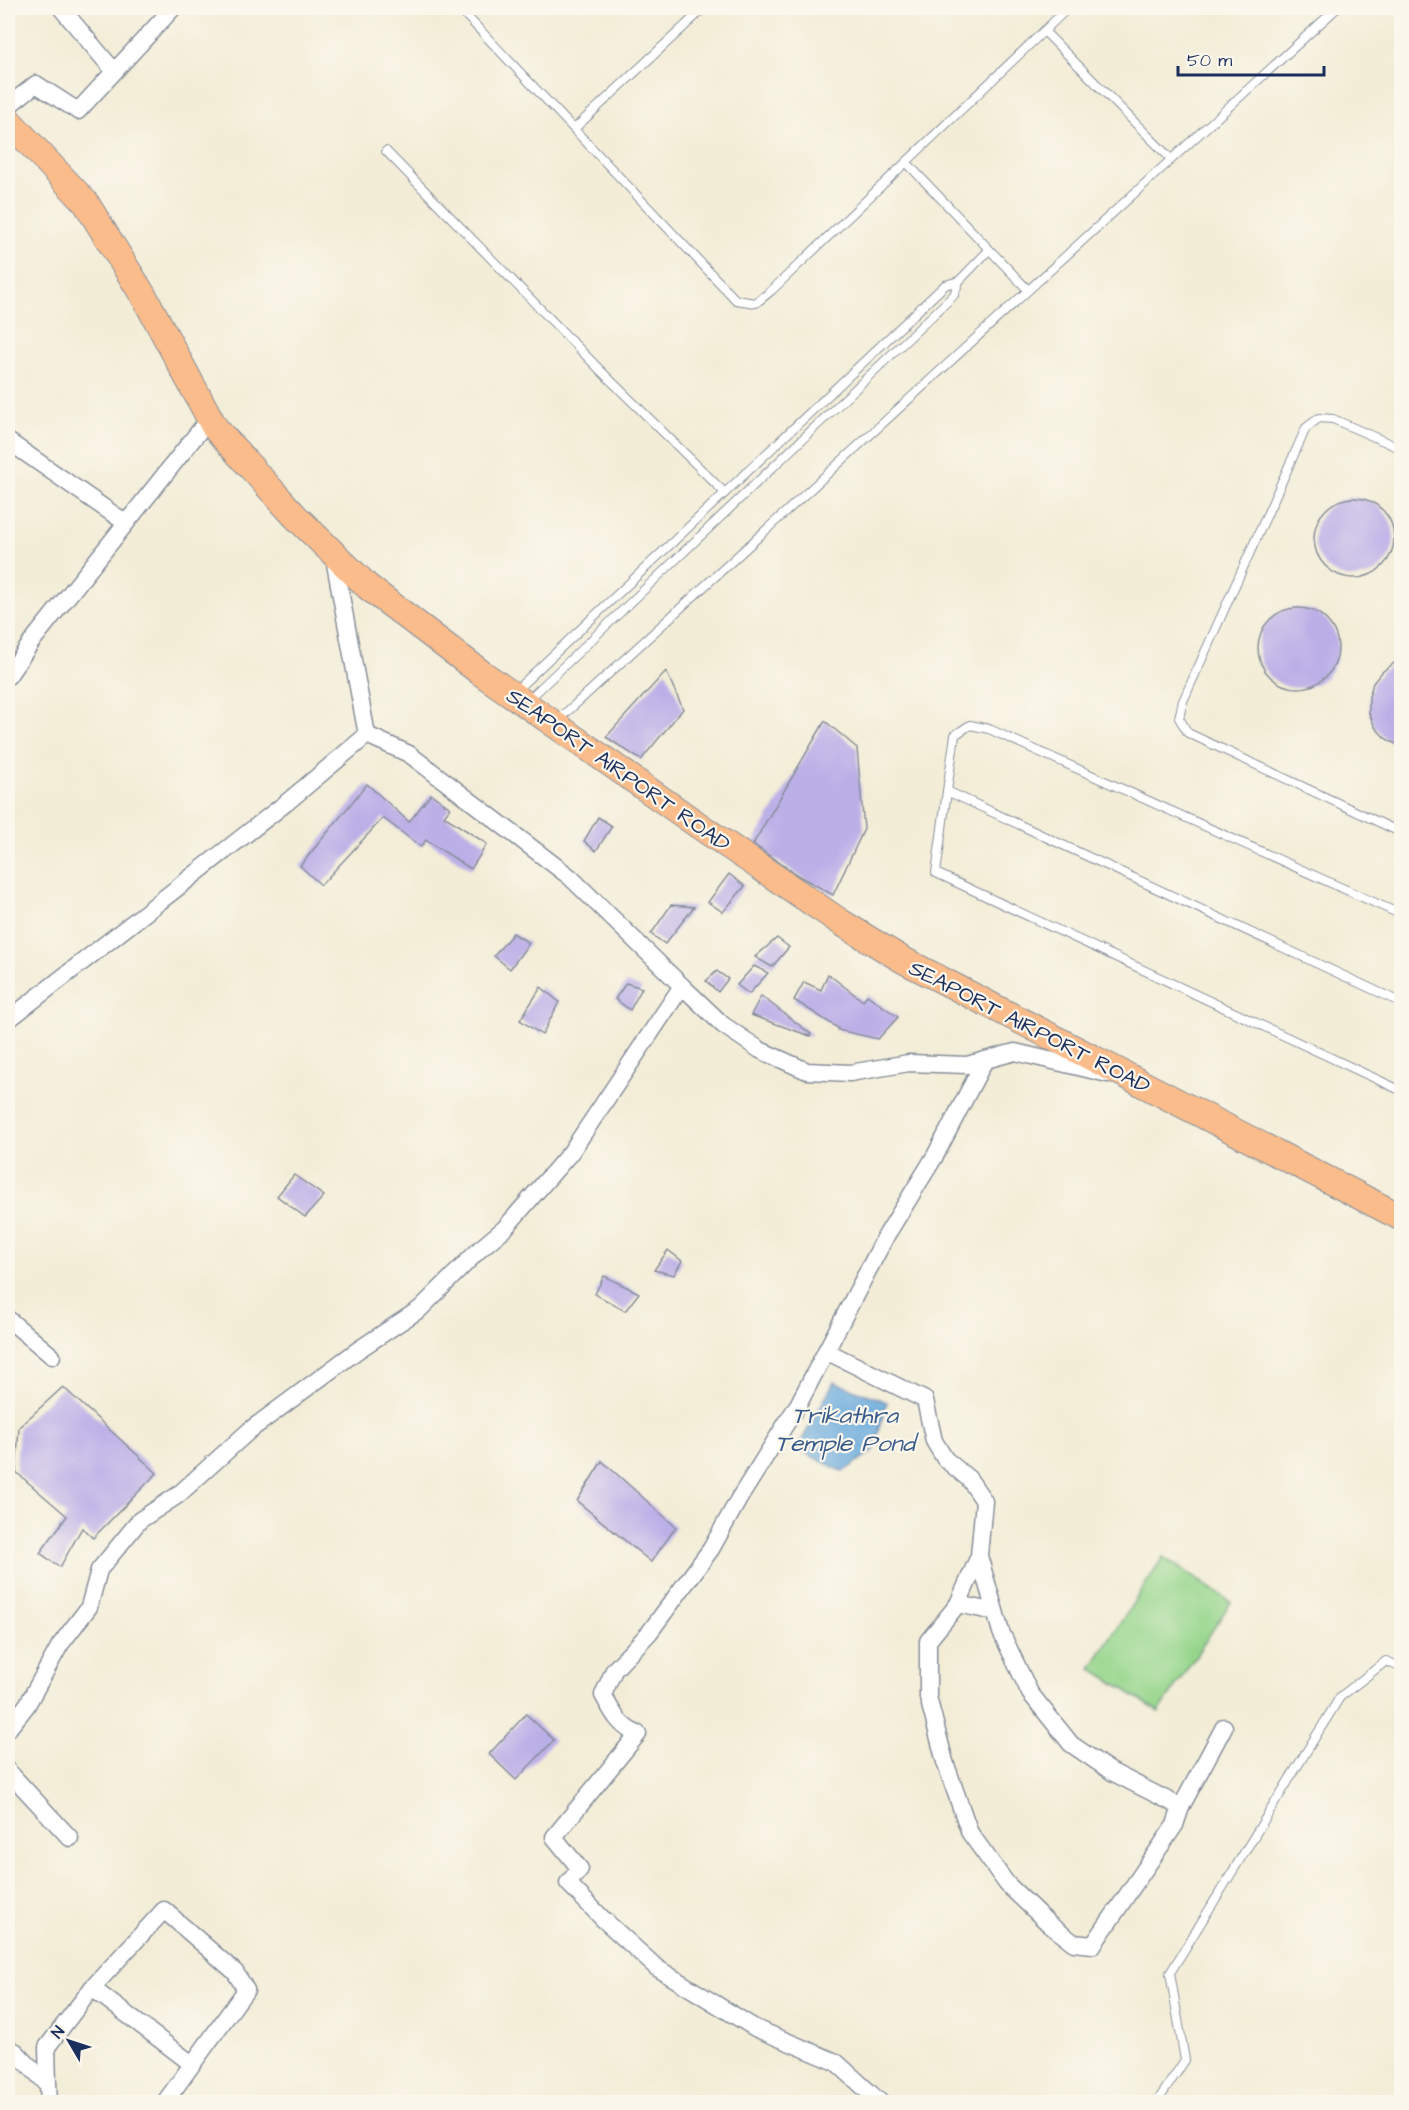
<svg xmlns="http://www.w3.org/2000/svg" width="1409" height="2110" viewBox="0 0 1409 2110" font-family="'Architects Daughter',sans-serif">
<style>
.green{fill:#96d68c;stroke:#588275;stroke-width:1.5}
.water{fill:#67a9db;stroke:#416c9c;stroke-width:1.5}
.building{fill:#bbafe7}
.lines{fill:none;stroke-linecap:round;stroke-linejoin:round}
.lane-casing{stroke:#878e9a;stroke-width:10}
.street-casing{stroke:#878e9a;stroke-width:19}
.primary-casing{stroke:#878e9a;stroke-width:28}
.lane{stroke:#fff;stroke-width:8}
.street{stroke:#fff;stroke-width:16}
.primary{stroke:#fabc8b;stroke-width:26}
.labels{text-anchor:middle;stroke-width:4.5;stroke-linejoin:round;paint-order:stroke}
.street-label{font-size:22px;fill:#1b2f5e;stroke:#fbf7ec}
.water-label{font-size:24px;font-style:italic;fill:#365a8a;stroke:#fbf7ec}
</style>
<rect width="100%" height="100%" fill="#fbf7ec"/>
<filter id="ink" filterUnits="userSpaceOnUse"><feTurbulence type="fractalNoise" baseFrequency=".0167" numOctaves="2"/><feDisplacementMap in="SourceGraphic" scale="12" xChannelSelector="R" yChannelSelector="G"/><feConvolveMatrix kernelMatrix="1 2 1 2 8 2 1 2 1" color-interpolation-filters="sRGB"/></filter>
<filter id="wash" filterUnits="userSpaceOnUse"><feTurbulence type="fractalNoise" baseFrequency=".008" numOctaves="4" result="noise"/><feDisplacementMap in="SourceGraphic" scale="24" xChannelSelector="R" yChannelSelector="G"/><feGaussianBlur stdDeviation="1.35" result="paint"/><feColorMatrix in="noise" values="0 0 0 0 0 0 0 0 0 0 0 0 0 0 0 0 0 1.4 0 .05"/><feComposite in="paint" operator="in"/></filter>
<g filter="url(#wash)">
<rect width="100%" height="100%" fill="#f3edd7"/>
<path class="green" d="M1163 1557 1231 1602 1159 1712 1091 1668Z"/>
<path class="water" d="M834 1382 887 1402 874 1450 843 1472 797 1449Z"/>
<g id="blocks">
<g class="building">
<circle cx="1354" cy="538" r="40"/>
<circle cx="1298" cy="648" r="40"/>
<path d="M1401 658V747L1385 738 1375 727 1369 713V697L1373 683 1382 672Z"/>
<path d="M666 671 683 709 641 760 606 737Z"/>
<path d="M825 721 857 748 864 829 833 895 799 876 753 844Z"/>
<path d="M367 784 409 822 431 794 450 808 444 816 487 844 471 869 426 840 421 847 383 818 321 885 300 866Z"/>
<path d="M598 817 612 826 596 851 584 841Z"/>
<path d="M729 874 745 886 723 912 708 902Z"/>
<path d="M671 905 694 907 665 944 651 934Z"/>
<path d="M513 933 529 943 510 969 494 956Z"/>
<path d="M777 938 789 947 772 967 755 957Z"/>
<path d="M754 966 768 973 749 994 737 985Z"/>
<path d="M717 971 728 979 718 992 706 981Z"/>
<path d="M828 974 863 1001 867 995 898 1017 878 1039 838 1030V1028L794 1000 804 982 821 990Z"/>
<path d="M626 983 642 988 630 1010 615 999Z"/>
<path d="M541 987 559 1002 542 1035 520 1020Z"/>
<path d="M761 996 811 1034 810 1036 751 1015Z"/>
<path d="M294 1175 324 1196 305 1217 277 1196Z"/>
<path d="M668 1250 682 1261 674 1275 654 1270Z"/>
<path d="M604 1276 639 1293 625 1311 595 1294Z"/>
<path d="M63 1387 157 1473 93 1538 82 1528 60 1567 40 1553 67 1516 16 1472 19 1427Z"/>
<path d="M602 1461 676 1527 651 1562 577 1501Z"/>
<path d="M526 1714 554 1740 516 1780 489 1754Z"/>
</g>
</g>
</g>
<g filter="url(#ink)">
<use href="#blocks" fill-opacity="0" stroke="#878e9a" stroke-width="1.5"/>
<g class="lines">
<defs>
<g id="lane">
<path d="M459 8 736 300 756 303 772 290 1068 8"/>
<path d="M1044 31 1171 159"/>
<path d="M574 129 704 8"/>
<path d="M386 151 601 371 725 493"/>
<path d="M906 162 1028 290"/>
<path d="M959 281 989 250"/>
<path d="M1402 449 1333 419 1319 418 1306 428 1183 701 1179 718 1188 733 1402 833"/>
<path d="M514 692 945 285 959 281 954 295 527 701"/>
<path d="M557 721 1337 8"/>
<path d="M947 791 955 735 970 725 989 729 1402 915"/>
<path d="M1402 1003 947 791 936 873 1402 1091"/>
<path d="M1157 2102 1185 2060 1170 1973 1340 1697 1386 1661 1402 1668"/>
</g>
<g id="street">
<path d="M61 8 114 71"/>
<path d="M8 106 36 84 78 111 173 8"/>
<path d="M8 441 126 523"/>
<path d="M333 553 367 735"/>
<path d="M8 676 33 640 201 429 211 421"/>
<path d="M8 1020 286 803 367 735 409 754 570 877 682 986"/>
<path d="M8 1319 52 1356"/>
<path d="M826 1351 925 1400 934 1441 945 1459 969 1479 984 1501 979 1556 958 1604 928 1641V1697L945 1762 970 1833 1007 1884 1050 1925 1074 1943 1093 1945 1175 1825 1181 1807 1112 1772 1071 1744 1030 1693 1001 1632 979 1556"/>
<path d="M958 1604 995 1612"/>
<path d="M8 1729 27 1705 60 1645 89 1607 99 1570 140 1520 178 1495 250 1430 358 1350 420 1309 480 1249 505 1228 571 1152 682 986 723 1025 760 1050 807 1071 850 1073 909 1063 967 1065 1015 1052 1108 1074"/>
<path d="M8 1771 70 1838"/>
<path d="M1181 1807 1224 1727"/>
<path d="M92 1988 192 2064"/>
<path d="M8 2048 16 2052 48 2085 49 2102"/>
<path d="M48 2085 47 2047 92 1988 164 1910 235 1972 246 1990 165 2102"/>
<path d="M880 2102 836 2062 755 2028 657 1968 603 1919 568 1883 580 1869 554 1837 638 1734C619 1727 612 1711 603 1695L614 1670 649 1633 711 1549 740 1497 799 1403 886 1236 935 1156 985 1060"/>
</g>
<path id="primary" d="M8 120 86 203 146 300 215 428 295 516 368 587 480 672 698 825 842 923 903 960 1402 1218"/>
</defs>
<use href="#lane" class="lane-casing"/>
<use href="#street" class="street-casing"/>
<use href="#primary" class="primary-casing"/>
<use href="#lane" class="lane"/>
<use href="#street" class="street"/>
<use href="#primary" class="primary"/>
</g>
</g>
<g class="labels">
<g class="street-label">
<text transform="translate(619 769) rotate(35)" y="8">SEAPORT AIRPORT ROAD</text>
<text transform="translate(1030 1026) rotate(27)" y="8">SEAPORT AIRPORT ROAD</text>
</g>
<g class="water-label">
<text x="845" y="1423">Trikathra<tspan x="845" dy="28">Temple Pond</tspan></text>
</g>
</g>
<rect width="1409" height="2110" fill="none" stroke="#fbf7ec" stroke-width="30"/>
<g transform="translate(69 2041) rotate(309)" stroke="#fbf7ec" stroke-width="4.5" paint-order="stroke">
<path d="M0-4.5L10 22L0 15L-10 22Z" fill="#1b2f5e"/>
<text y="-9" font-size="16" font-weight="bold" text-anchor="middle" fill="#1b2f5e">N</text>
</g>
<path d="M1178 66v9h146v-9" fill="none" stroke="#1b2f5e" stroke-width="3"/>
<text x="1187" y="66" font-size="18" fill="#1b2f5e" stroke="#fbf7ec" stroke-width="4.5" paint-order="stroke">50 m</text>
</svg>
